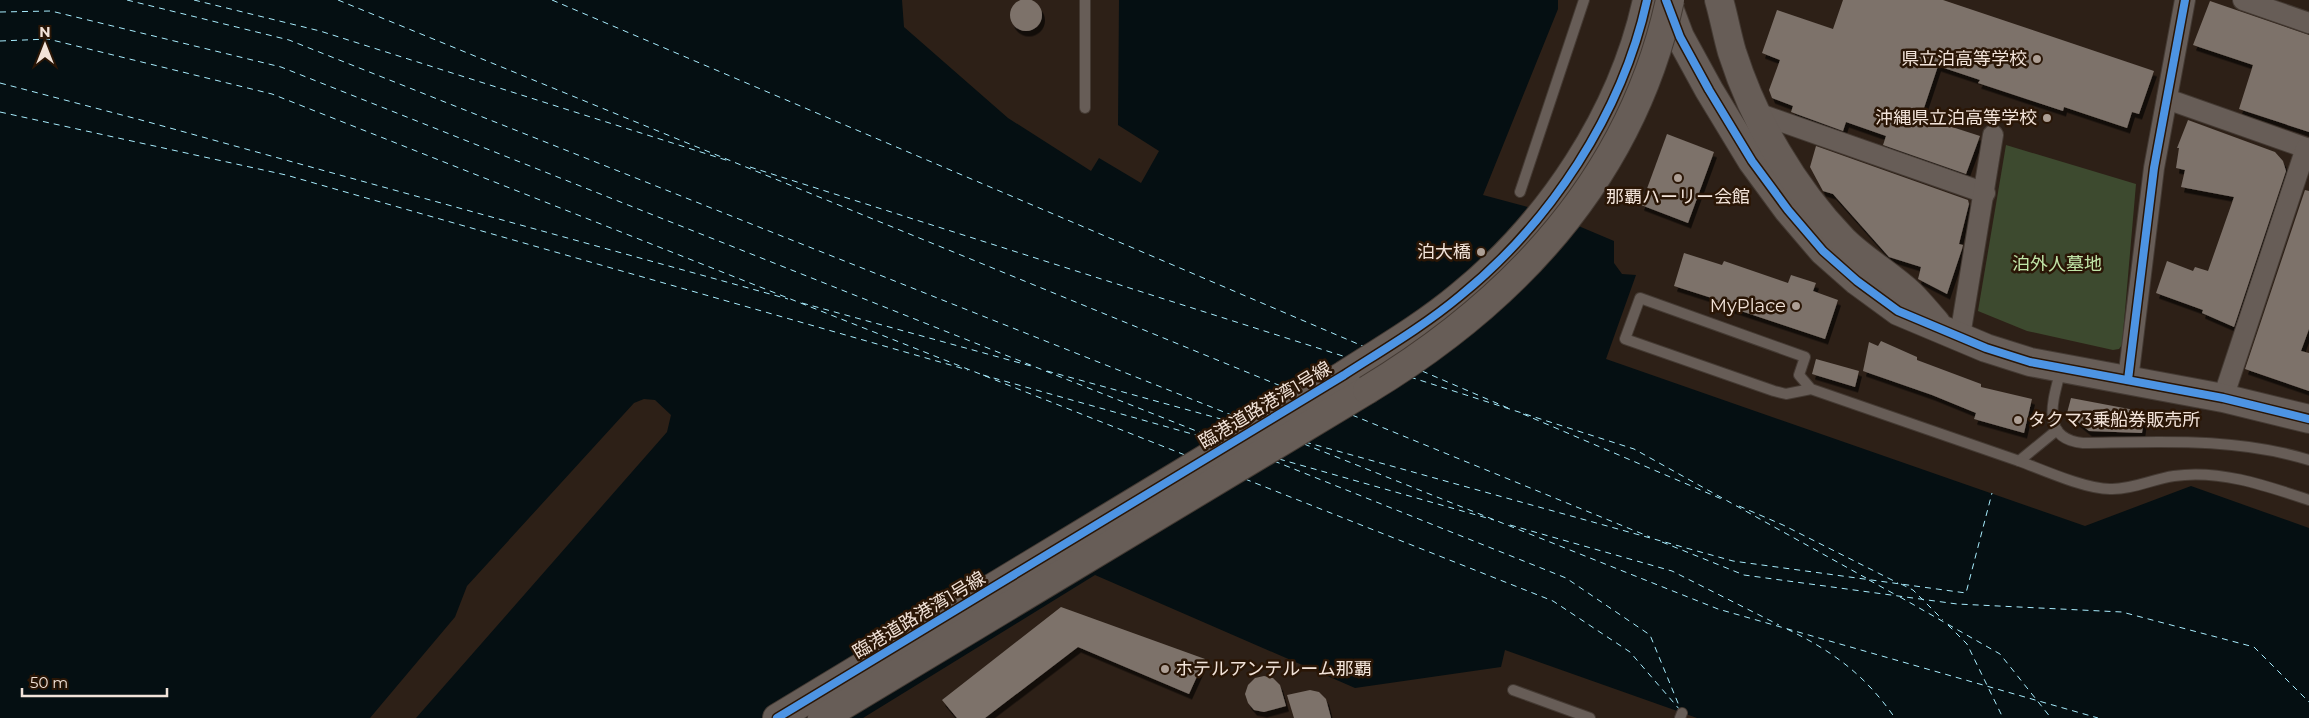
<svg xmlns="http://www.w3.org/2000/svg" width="2309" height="718" viewBox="0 0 2309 718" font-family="Montserrat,'Noto Sans JP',sans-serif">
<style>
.green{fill:#3d4a2f}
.water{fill:#050f12}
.pier{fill:#2d2017}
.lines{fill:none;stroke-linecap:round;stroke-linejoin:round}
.ferry{stroke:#a8edfe;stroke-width:1;stroke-dasharray:6 5;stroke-linecap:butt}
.building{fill:#7d726a;filter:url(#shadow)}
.lane-casing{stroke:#443a33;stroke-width:12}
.street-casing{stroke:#443a33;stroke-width:22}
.secondary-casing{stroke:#443a33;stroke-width:30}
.lane{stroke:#675d57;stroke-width:10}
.street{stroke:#675d57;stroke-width:20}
.secondary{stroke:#675d57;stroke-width:28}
.secondary-bridge-casing{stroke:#443a33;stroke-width:30;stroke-linecap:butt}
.secondary-bridge{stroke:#675d57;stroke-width:28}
.cycleway-casing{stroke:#2a1606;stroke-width:11}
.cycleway{stroke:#4d94e3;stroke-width:8}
.poi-dot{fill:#ad9f95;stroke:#2a1606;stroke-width:2}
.labels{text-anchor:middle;stroke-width:5;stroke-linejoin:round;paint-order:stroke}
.poi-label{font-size:18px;fill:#f2e3d9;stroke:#2a1606;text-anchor:end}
.park-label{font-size:18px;fill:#c1e5a8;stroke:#2a1606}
.street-label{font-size:18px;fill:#f2e3d9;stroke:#2a1606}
</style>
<defs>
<filter id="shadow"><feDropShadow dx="3" dy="5.5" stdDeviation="0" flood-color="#0009"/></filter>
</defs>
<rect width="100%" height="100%" fill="#2d2017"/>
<path class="green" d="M2006 145 2136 184 2122 345 2119 349 2113 350 2027 331 1978 311Z"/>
<path class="water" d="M0 0H902L904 27 1008 118 1091 171 1099 158 1141 183 1159 151 1118 125 1119 0H1558V9L1483 195 1543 211 1614 241V263L1622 274 1636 275 1606 359 2085 526 2191 486 2309 528V718H1697L1505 650 1501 667 1355 688 1095 575 863 718H0Z"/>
<path class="pier" d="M644 399 655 400 671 415 667 432 416 718H370L455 617 467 586 634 403Z"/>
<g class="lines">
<g class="ferry">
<path d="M127 0 289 40 1244 420"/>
<path d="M194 0 320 31 729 161"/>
<path d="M338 0 1293 391"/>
<path d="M552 0 1365 347"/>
<path d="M0 12 51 11 281 67 1214 438"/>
<path d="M0 41 48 39 272 94 1185 455"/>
<path d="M0 83 141 120 788 299"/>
<path d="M0 112 286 175 968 370"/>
<path d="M750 167 1346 357"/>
<path d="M802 303 1031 366"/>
<path d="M1047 371 1239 424"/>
<path d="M1422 371 1508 408"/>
<path d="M983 375 1210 439"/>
<path d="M1410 377 1634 449 1866 578"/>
<path d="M1523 414 1724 500"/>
<path d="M1352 415 1650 537"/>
<path d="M1305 442 1733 561 1966 593 1992 493"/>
<path d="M1304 444 1718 609 2098 718"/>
<path d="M1279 459 1494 520"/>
<path d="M1274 461 1566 578 1650 635 1680 708"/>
<path d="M1245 479 1553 601 1630 652 1680 710"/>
<path d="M1739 506 1783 525 1898 583"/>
<path d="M1510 525 1672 571 1779 625"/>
<path d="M1662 542 1744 575 1957 604 2122 612 2254 647 2309 702"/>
<path d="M1869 580 1896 595"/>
<path d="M1901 584 1913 590 1943 620"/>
<path d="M1900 597 2000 654 2051 718"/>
<path d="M1948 625 1967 644 2003 718"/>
<path d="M1787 629C1834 652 1865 675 1895 718"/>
</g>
</g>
<g class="building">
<circle cx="1026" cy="15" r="16"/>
<path d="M1843 0H1943L2154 71 2139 114 2132 112 2127 128 2064 107 2063 111 1978 83 1980 80 1938 66 1921 117 1980 136 1966 174 1883 145 1886 136 1846 122 1843 131 1791 112 1793 106 1772 98 1769 90 1780 60 1762 53 1777 10 1833 29Z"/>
<path d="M2210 1 2309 35V132L2239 109 2253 65 2193 45Z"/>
<path d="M2188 120 2275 152 2283 161 2286 171 2234 327 2202 313 2203 310 2156 293 2167 261 2193 271 2195 267 2208 271 2234 197 2181 187 2185 170 2176 168 2179 148H2177Z"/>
<path d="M1667 134 1714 152 1688 223 1641 205Z"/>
<path d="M1816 146 1968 200 1969 204 1959 244 1963 245 1962 249 1947 294 1918 279 1921 267 1889 257 1833 194 1823 191 1810 167Z"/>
<path d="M2305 190 2309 191V329L2301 351 2309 353V391L2245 369Z"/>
<path d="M1684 253 1722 265 1724 261 1788 283 1791 275 1816 283 1813 291 1838 300 1825 339 1717 303 1718 300 1674 286Z"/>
<path d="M1881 341 1917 357V360L1981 384V387L2032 399 2024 433 1974 419 1976 413 1932 395 1863 371 1869 342 1878 346Z"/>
<path d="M1816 359 1859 371 1855 387 1812 374Z"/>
<path d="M2071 398 2145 412 2142 433 2089 431 2067 413Z"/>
<path d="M1061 607 1205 659 1189 694 1078 647 985 718H957L942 700Z"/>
<path d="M1264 676 1273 678 1280 685 1286 706 1264 712 1254 710 1248 703 1245 694 1248 685 1255 678Z"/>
<path d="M1310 690 1319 692 1326 699 1331 718H1294L1287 695Z"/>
</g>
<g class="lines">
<defs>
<g id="lane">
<path d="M1085 0V108"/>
<path d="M1520 192 1584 0"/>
<path d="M2061 369C2054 397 2038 439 2083 443 2159 442 2235 437 2309 460"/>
<path d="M1811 389 1786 394 1774 391 1625 339 1640 298 1805 357 1799 375 1811 389 2019 461 2057 430"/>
<path d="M2019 461C2043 470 2085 489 2110 489 2131 490 2153 479 2174 476 2219 469 2267 486 2309 500"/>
<path d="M1513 690 1590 718"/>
<path d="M1680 718 1682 713"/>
</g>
<g id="street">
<path d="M2243 0 2309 23"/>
<path d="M2167 99 2309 149"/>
<path d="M1757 113 1985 193"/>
<path d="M1960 336 1993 135"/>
<path d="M2128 380 2154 168 2185 0"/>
<path d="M2223 398 2306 148"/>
</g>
<g id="secondary">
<path d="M1666 0 1680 37 1709 90 1752 161 1788 210 1823 251 1857 281 1898 311 1986 348 2030 362 2223 398 2309 419"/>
<path d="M1719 0C1724 17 1727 35 1732 52 1754 121 1793 188 1843 240 1864 261 1890 275 1911 295 1920 304 1928 314 1936 323"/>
<path d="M777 718 1344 375C1383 350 1424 326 1460 296 1550 223 1622 114 1647 0"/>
<path d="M822 718 1367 390"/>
</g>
</defs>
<use href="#lane" class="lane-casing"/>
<use href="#street" class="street-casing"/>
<use href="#secondary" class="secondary-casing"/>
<use href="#lane" class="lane"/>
<use href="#street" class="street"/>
<use href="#secondary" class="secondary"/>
<defs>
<path id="secondary-bridge" d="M1367 390C1516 300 1632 175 1670 0"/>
</defs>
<use href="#secondary-bridge" class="secondary-bridge-casing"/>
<use href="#secondary-bridge" class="secondary-bridge"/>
<defs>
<g id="cycleway">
<path d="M1666 0 1680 37 1709 90 1752 161 1788 210 1823 251 1857 281 1898 311 1986 348 2030 362 2223 398 2309 419"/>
<path d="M2128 380 2154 168 2185 0"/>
<path d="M777 718 1344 375C1383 350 1424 326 1460 296 1550 223 1622 114 1647 0"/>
</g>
</defs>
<use href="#cycleway" class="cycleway-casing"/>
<use href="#cycleway" class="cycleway"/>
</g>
<g class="poi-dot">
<circle cx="2037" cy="59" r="5"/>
<circle cx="2047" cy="118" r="5"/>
<circle cx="1678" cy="178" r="5"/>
<circle cx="1481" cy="252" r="5"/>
<circle cx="1796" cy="306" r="5"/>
<circle cx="2018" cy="420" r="5"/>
<circle cx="1165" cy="669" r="5"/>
</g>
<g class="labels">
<g class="poi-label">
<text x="2027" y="65">県立泊高等学校</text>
<text x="2037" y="124">沖縄県立泊高等学校</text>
<text x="1678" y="203" text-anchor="middle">那覇ハーリー会館</text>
<text x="1471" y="258">泊大橋</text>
<text x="1786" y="312">MyPlace</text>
<text x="2028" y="426" text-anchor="start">タクマ3乗船券販売所</text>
<text x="1175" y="675" text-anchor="start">ホテルアンテルーム那覇</text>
</g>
<g class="park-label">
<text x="2057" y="270">泊外人墓地</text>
</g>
<g class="street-label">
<text transform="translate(1265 405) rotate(-31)" y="6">臨港道路港湾1号線</text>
<text transform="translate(919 615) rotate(-31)" y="6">臨港道路港湾1号線</text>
</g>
</g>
<g transform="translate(45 45)" stroke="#2a1606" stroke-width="4" paint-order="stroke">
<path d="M0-4L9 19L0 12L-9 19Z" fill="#f2e3d9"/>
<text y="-8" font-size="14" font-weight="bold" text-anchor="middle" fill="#f2e3d9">N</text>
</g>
<path d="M22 688v8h145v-8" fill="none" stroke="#f2e3d9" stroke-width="2.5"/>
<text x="30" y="688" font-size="15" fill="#f2e3d9" stroke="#2a1606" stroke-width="4" paint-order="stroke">50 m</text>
</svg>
